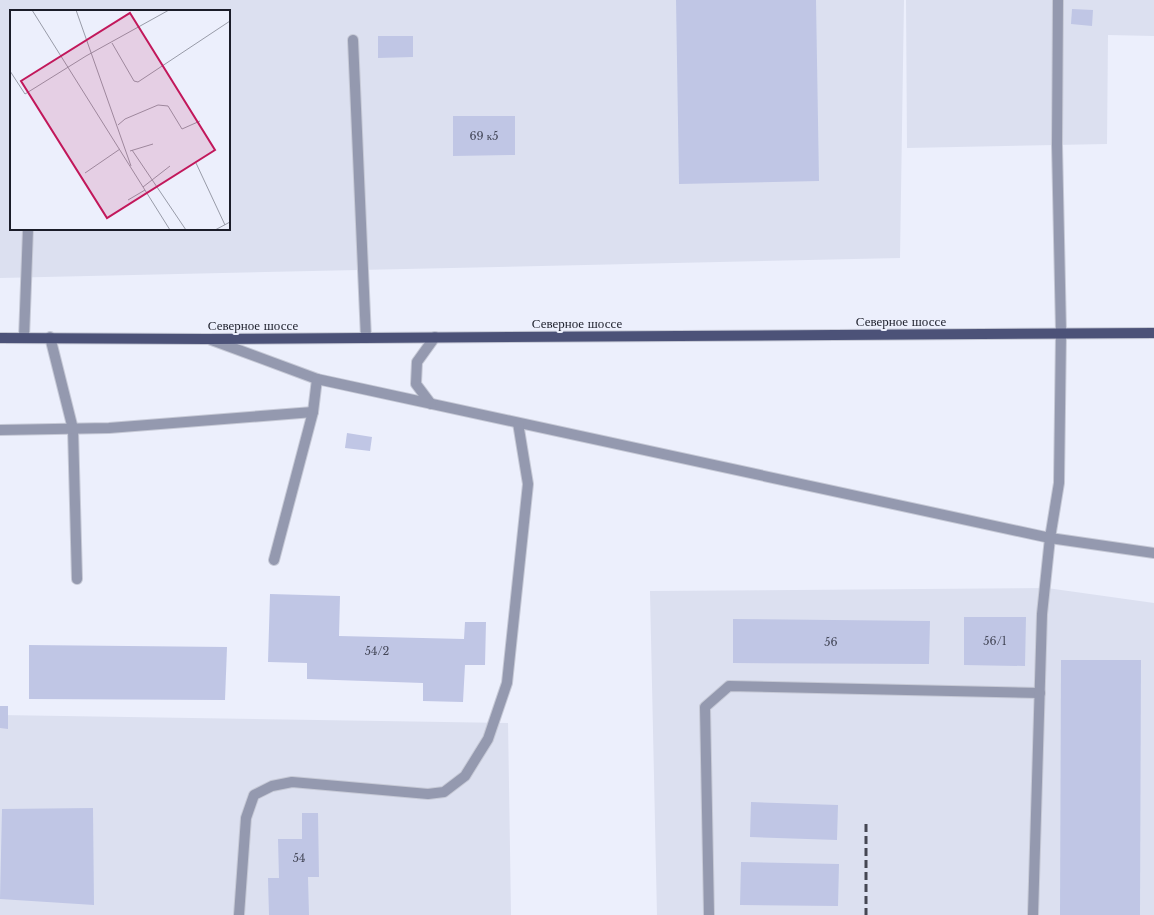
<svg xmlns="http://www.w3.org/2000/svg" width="1154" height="915" viewBox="0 0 1154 915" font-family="'Libre Baskerville',serif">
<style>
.built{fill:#dce0f0;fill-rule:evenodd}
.building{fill:#c0c6e5}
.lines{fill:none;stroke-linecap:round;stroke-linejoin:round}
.minor-casing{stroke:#c6c9d6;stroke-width:12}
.major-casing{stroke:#c6c9d6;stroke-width:12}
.minor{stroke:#9499af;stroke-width:10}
.major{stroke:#4c5278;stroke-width:10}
.rail{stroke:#454753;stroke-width:3;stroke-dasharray:8 4;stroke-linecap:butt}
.labels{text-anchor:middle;stroke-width:4;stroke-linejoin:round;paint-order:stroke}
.number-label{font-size:11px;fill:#444758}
.street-label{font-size:13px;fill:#1b1d29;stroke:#eceffc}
.inset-road{fill:none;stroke:#989ba8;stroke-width:1}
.view{fill:#c2185b;fill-opacity:0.15;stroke:#c2185b;stroke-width:2}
.inset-edge{fill:none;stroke:#1b1d29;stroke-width:2}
</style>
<rect width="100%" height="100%" fill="#eceffc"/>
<g class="built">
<path d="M0 0H904L900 258 0 278ZM11 11H229V229H11Z"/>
<path d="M906 0H1154V36L1108 35 1107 144 907 148Z"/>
<path d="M1047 588 1154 603V915H657L650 591Z"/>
<path d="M0 715 508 723 511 915H0Z"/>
</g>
<g class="building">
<path d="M676 0H816L819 181 679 184Z"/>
<path d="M1072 9 1093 10 1092 26 1071 24Z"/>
<path d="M378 36H413V57L378 58Z"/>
<path d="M453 116H515V155L453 156Z"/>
<path d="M347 433 372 437 370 451 345 448Z"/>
<path d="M270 594 340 596 339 636 464 639 465 622H486L485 665H465L463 702 423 701V683L307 679V663L268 662Z"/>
<path d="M964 617H1026L1025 666 964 665Z"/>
<path d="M733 619 930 621 929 664 733 663Z"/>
<path d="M29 645 227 647 225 700 29 699Z"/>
<path d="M1061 660H1141L1140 915H1060Z"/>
<path d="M0 706H8V729L0 728Z"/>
<path d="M751 802 838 805 837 840 750 837Z"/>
<path d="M93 808 94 905 0 899 2 809Z"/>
<path d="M302 813H318L319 877H308L309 915H269L268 878H279L278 839H302Z"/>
<path d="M741 862 839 864 838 906 740 905Z"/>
</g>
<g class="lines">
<defs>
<g id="minor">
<path d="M353 40 366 338"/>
<path d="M50 337 73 429 77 579"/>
<path d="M24 338 28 229"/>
<path d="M209 339 317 379 1050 538 1154 553"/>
<path d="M431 404 416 384 417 362 435 337"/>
<path d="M0 430 109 428 313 412"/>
<path d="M274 560 313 412 317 379"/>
<path d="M239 915 246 818 254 795 272 786 292 782 428 794 444 792 465 776 488 739 507 683 528 484 518 423"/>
<path d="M709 915 705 707 729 686 1040 693"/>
<path d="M1033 915 1042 614 1050 538 1059 483 1061 332 1057 145 1058 0"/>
</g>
<path id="major" d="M0 338 207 339 1154 333"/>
</defs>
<use href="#minor" class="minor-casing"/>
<use href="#major" class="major-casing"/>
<use href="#minor" class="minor"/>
<use href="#major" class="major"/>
<path class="rail" d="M866 824V915"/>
</g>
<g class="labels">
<g class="number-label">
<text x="484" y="140">69 к5</text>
<text x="995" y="645">56/1</text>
<text x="831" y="646">56</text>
<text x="377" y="655">54/2</text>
<text x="299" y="862">54</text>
</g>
<g class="street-label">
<text x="901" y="326">Северное шоссе</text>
<text x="577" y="328">Северное шоссе</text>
<text x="253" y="330">Северное шоссе</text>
</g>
</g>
<g transform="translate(10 10)">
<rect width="220" height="220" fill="#eceffc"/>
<path class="inset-road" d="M22 0 160 220M66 0 121 156M102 33 124 71 128 72 220 11M0 61 15 84 76 46 159 0M108 115 115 109 148 95 158 96 172 119 190 111M122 140 176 220M120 141 143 134M186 153 215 215M75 163 110 139M133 177 160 156M118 190 135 180M205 220 220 212"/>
<path class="view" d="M120 3 205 140 97 208 11 71Z"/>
<rect width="220" height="220" class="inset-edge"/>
</g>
</svg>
